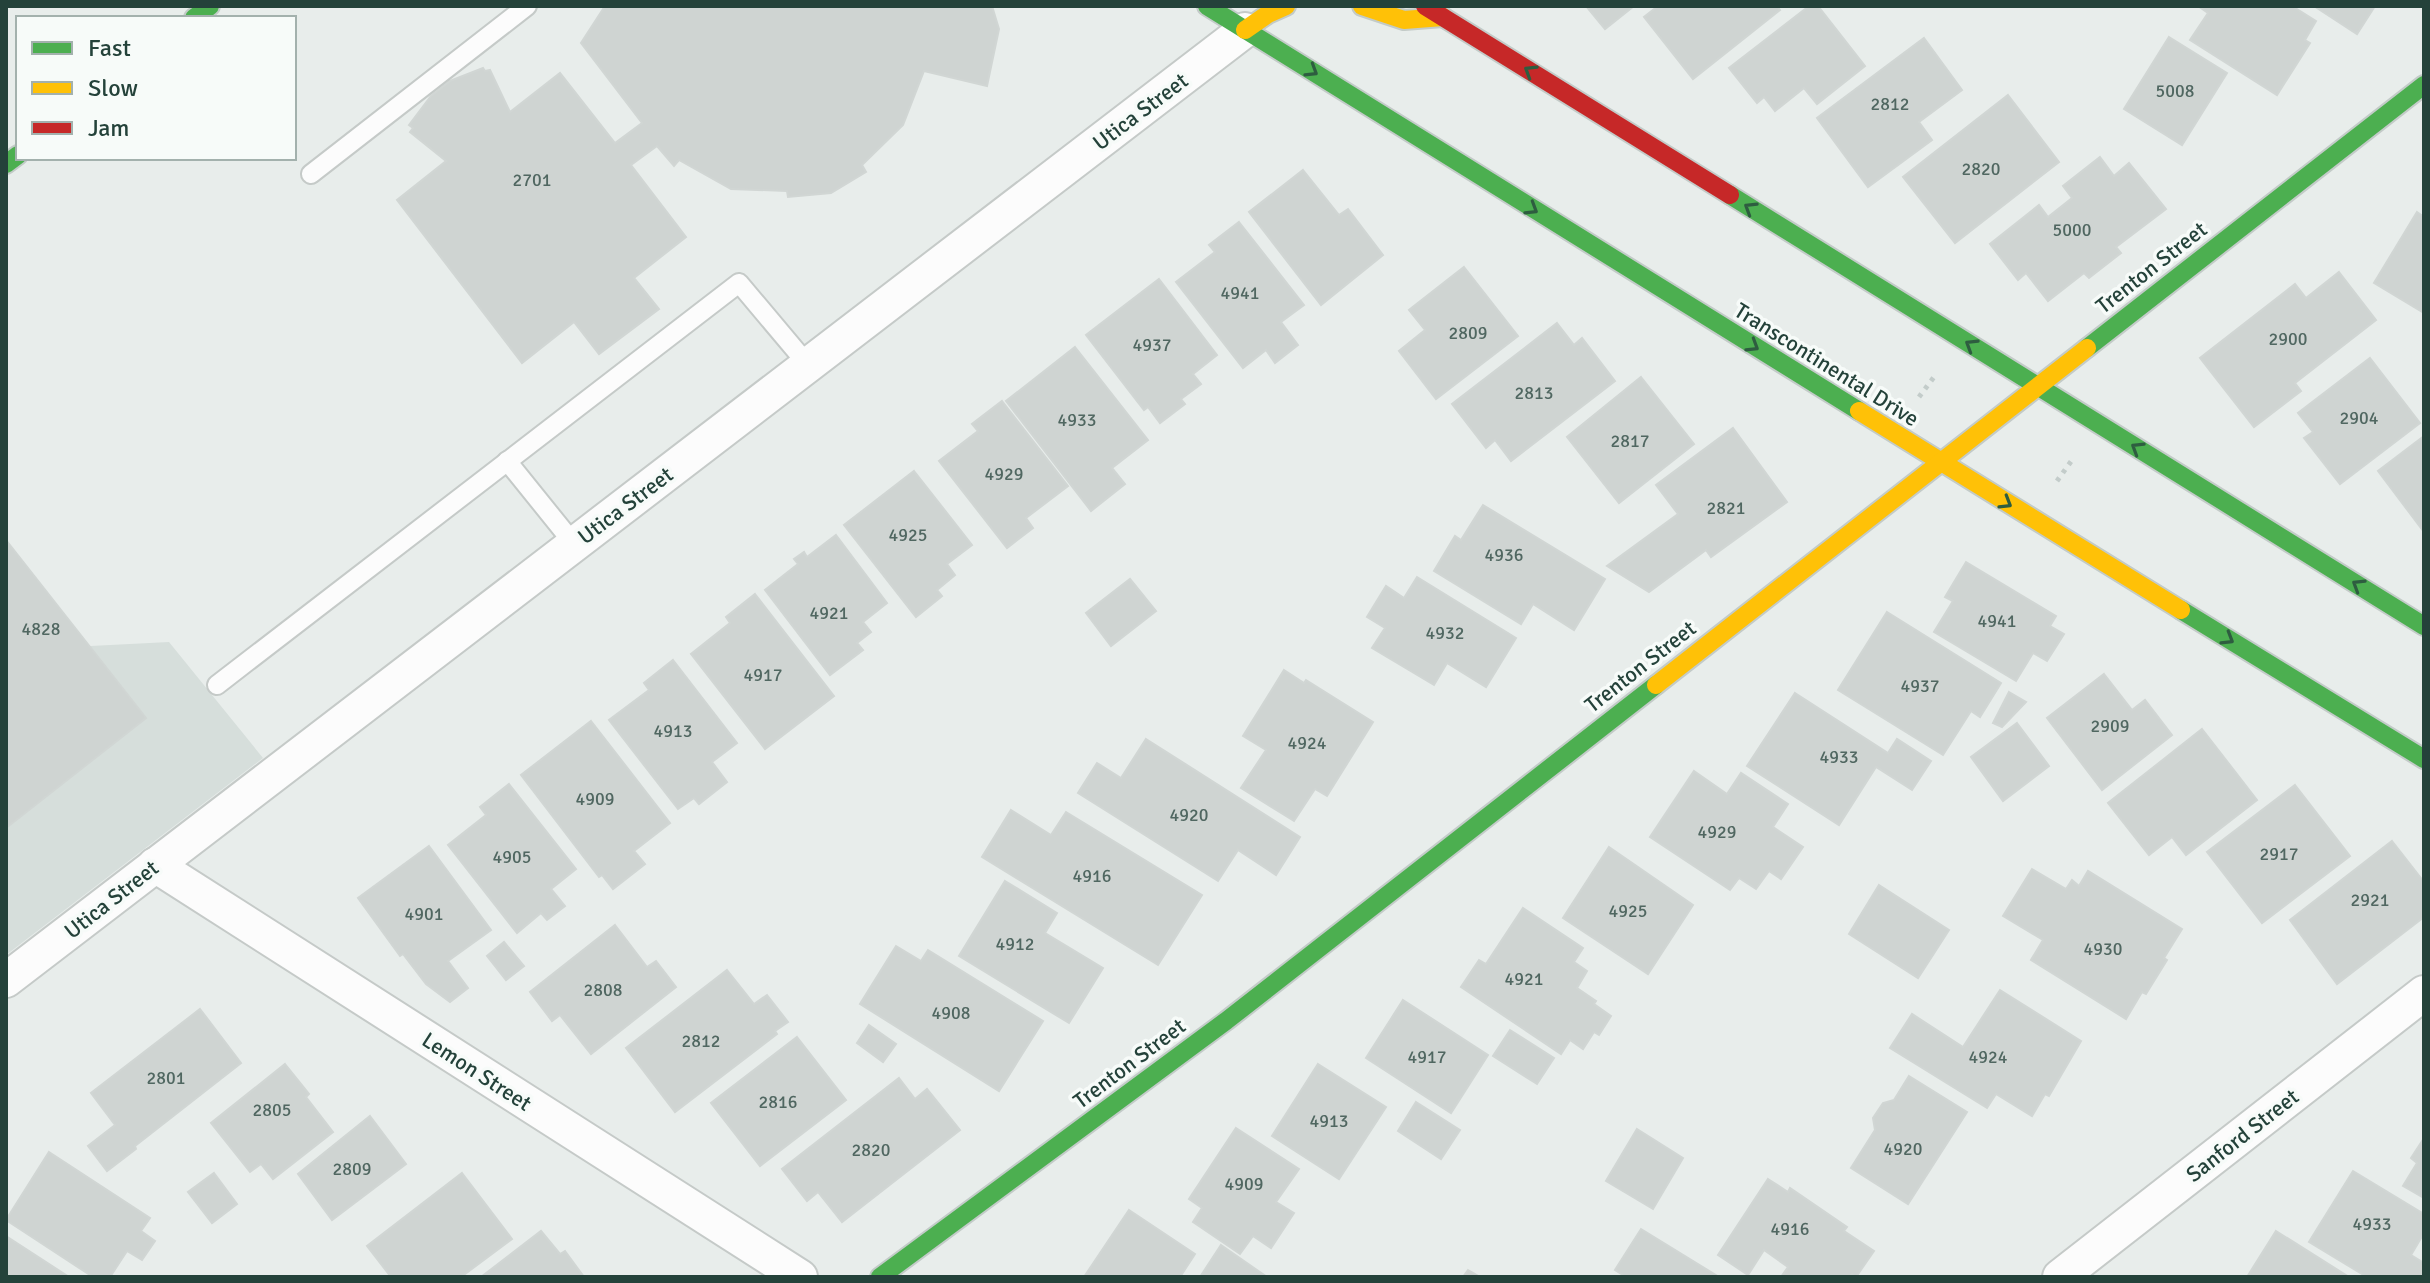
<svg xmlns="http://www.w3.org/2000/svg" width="2430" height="1283" viewBox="0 0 2430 1283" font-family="Signika,sans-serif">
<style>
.built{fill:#d6dedb}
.building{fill:#cfd4d2;stroke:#d1d6d4;stroke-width:2}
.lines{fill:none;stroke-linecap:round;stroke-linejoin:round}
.lane-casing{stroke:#c5cac8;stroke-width:22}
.street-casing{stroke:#c5cac8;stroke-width:38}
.fast-casing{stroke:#c3cbc8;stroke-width:22}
.slow-casing{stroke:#c3cbc8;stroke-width:22}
.jam-casing{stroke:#c3cbc8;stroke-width:22}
.path{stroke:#c3ccca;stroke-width:5;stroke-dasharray:4 6;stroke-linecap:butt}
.lane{stroke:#fcfcfc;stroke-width:18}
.street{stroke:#fcfcfc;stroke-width:34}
.fast{stroke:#4caf50;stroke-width:18}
.slow{stroke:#ffc107;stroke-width:18}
.jam{stroke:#c62828;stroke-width:18}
.oneway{stroke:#2e5d40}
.labels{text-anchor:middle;stroke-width:7;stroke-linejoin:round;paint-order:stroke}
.number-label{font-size:18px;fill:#506761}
.street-label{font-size:22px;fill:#24423a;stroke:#f7fbf9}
</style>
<rect width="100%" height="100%" fill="#e8edeb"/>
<path class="built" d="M6 562 71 647 169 642 263 758 6 955Z"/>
<g class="building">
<path d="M605 6H992L999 29 987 86 924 71 903 125 862 165 866 172 831 193 788 197 787 191 731 189 679 160 674 166 657 146 631 165 686 237 634 278 659 309 599 354 574 322 522 363 397 200 446 161 410 132 413 128 409 125 431 96 450 81 483 68 485 71 490 70 510 112 560 73 615 143 642 123 581 43Z"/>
<path d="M1586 6H1634L1605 29Z"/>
<path d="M1658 6H1777L1780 10 1693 79 1644 17Z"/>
<path d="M1809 6H1818L1865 66 1817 104 1804 88 1775 111 1764 97 1757 103 1729 68Z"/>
<path d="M2198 6H2292L2316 21 2305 40 2310 43 2277 95 2190 40 2208 13Z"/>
<path d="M2314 6H2375L2357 34Z"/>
<path d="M2169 37 2227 73 2182 145 2124 109Z"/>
<path d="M1924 38 1962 90 1919 122 1932 140 1868 187 1817 118Z"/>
<path d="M2008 95 2059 162 1955 243 1903 177Z"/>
<path d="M2100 157 2114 176 2129 163 2166 209 2116 247 2121 253 2089 278 2084 273 2048 301 2026 273 2018 280 1990 244 2039 205 2048 217 2072 198 2063 186Z"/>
<path d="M1303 170 1339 215 1348 209 1383 255 1321 305 1249 212Z"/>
<path d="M2417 212 2424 217V313L2374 283Z"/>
<path d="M1239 222 1304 305 1281 322 1298 345 1275 363 1266 350 1243 368 1176 282 1215 252 1209 245Z"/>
<path d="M1464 267 1518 336 1436 399 1399 351 1425 330 1409 310Z"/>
<path d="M2339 272 2376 320 2295 383 2301 391 2254 427 2200 358 2295 284 2306 298Z"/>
<path d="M1159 279 1217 355 1193 374 1201 384 1181 399 1185 404 1160 423 1148 407 1144 410 1086 335Z"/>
<path d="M1557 323 1574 345 1582 338 1615 381 1511 461 1495 440 1486 448 1452 404Z"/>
<path d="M1075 347 1148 440 1112 468 1125 484 1091 511 1006 401Z"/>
<path d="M2370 358 2420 423 2340 484 2304 438 2313 432 2298 413Z"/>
<path d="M1641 377 1694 444 1619 503 1567 437Z"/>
<path d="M1002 401 1068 486 1026 518 1033 528 1007 548 939 461 978 431 972 424Z"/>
<path d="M1733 428 1787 502 1711 557 1706 550 1649 592 1607 566 1678 514 1656 485Z"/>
<path d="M2424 436V532L2378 471Z"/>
<path d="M914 471 972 545 947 564 955 575 937 590 942 596 916 617 844 525Z"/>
<path d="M1483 505 1605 579 1574 630 1533 604 1521 624 1434 571 1455 536 1461 540Z"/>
<path d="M836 535 887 603 863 622 871 632 857 643 863 650 830 675 765 590 798 564 794 559 804 552 807 557Z"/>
<path d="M6 540 146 718 6 828Z"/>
<path d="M1966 562 2056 616 2050 626 2064 634 2047 661 2033 653 2016 681 1934 632 1953 601 1945 597Z"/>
<path d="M1417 577 1516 638 1486 687 1447 663 1434 685 1372 648 1385 628 1367 617 1386 586 1404 598Z"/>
<path d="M1130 579 1156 611 1111 646 1086 613Z"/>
<path d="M755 594 834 696 765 749 691 654 730 623 726 617Z"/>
<path d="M1887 612 2001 683 1980 717 1971 711 1943 755 1838 690Z"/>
<path d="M673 660 737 743 712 762 727 782 699 804 694 798 678 809 609 720 649 690 644 683Z"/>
<path d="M1284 670 1304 683 1306 680 1373 722 1327 796 1315 789 1294 821 1241 788 1266 750 1243 736Z"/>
<path d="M2104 674 2132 710 2145 700 2172 735 2102 790 2047 718Z"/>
<path d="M2009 692 2026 702 2002 727 1993 723Z"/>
<path d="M1795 693 1888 753 1897 739 1931 761 1912 790 1876 767 1839 825 1747 766Z"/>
<path d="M591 721 670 823 634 851 645 864 613 889 602 875 599 877 521 775Z"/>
<path d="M2017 723 2049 766 2003 801 1971 757Z"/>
<path d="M2202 729 2257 800 2186 855 2172 837 2149 855 2108 803Z"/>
<path d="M1146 739 1300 837 1276 875 1238 850 1218 881 1078 793 1097 763 1121 778Z"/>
<path d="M1694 771 1727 794 1741 773 1788 804 1773 827 1803 847 1781 879 1769 871 1756 889 1739 878 1730 890 1650 837Z"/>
<path d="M509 784 576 869 551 889 565 906 547 920 541 913 517 933 448 845 486 815 480 807Z"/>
<path d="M2295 785 2350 856 2262 923 2207 852Z"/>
<path d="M1011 810 1051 835 1066 812 1202 895 1158 965 982 857Z"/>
<path d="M2392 841 2424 882V917L2337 984 2290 920Z"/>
<path d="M429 846 491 930 448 961 468 988 450 1002 426 984 403 954 400 956 358 898Z"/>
<path d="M1609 847 1693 905 1648 974 1563 918Z"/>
<path d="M2032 869 2066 889 2072 880 2079 886 2088 871 2182 929 2164 958 2167 960 2146 994 2142 992 2126 1019 2031 960 2043 940 2003 916Z"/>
<path d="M1005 881 1057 913 1045 933 1103 968 1069 1023 959 956Z"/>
<path d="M1879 885 1949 930 1918 978 1849 934Z"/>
<path d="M1523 908 1583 948 1574 962 1587 971 1577 988 1596 1001 1594 1004 1611 1016 1599 1035 1594 1032 1583 1049 1570 1040 1561 1054 1461 987 1479 960 1486 964Z"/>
<path d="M615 925 647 967 656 961 676 987 591 1054 560 1015 552 1021 530 992Z"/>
<path d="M504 942 524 966 506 980 487 956Z"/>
<path d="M896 946 921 961 928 950 1043 1021 999 1091 860 1004Z"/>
<path d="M727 970 754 1004 767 995 788 1022 775 1031 777 1034 675 1112 626 1048Z"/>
<path d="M2000 990 2081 1041 2049 1096 2045 1094 2032 1116 1996 1094 1987 1108 1890 1048 1912 1014 1963 1047Z"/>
<path d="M1403 1000 1488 1055 1451 1113 1366 1058Z"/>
<path d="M200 1009 241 1063 135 1146 136 1149 107 1171 88 1146 115 1125 91 1093Z"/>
<path d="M869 1025 896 1044 883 1062 857 1043Z"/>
<path d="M1510 1030 1554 1058 1537 1084 1493 1056Z"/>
<path d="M797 1037 846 1100 760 1166 711 1103Z"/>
<path d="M285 1064 309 1094 306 1097 333 1132 273 1179 261 1164 250 1172 211 1123Z"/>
<path d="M1318 1064 1386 1107 1339 1179 1272 1136Z"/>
<path d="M1909 1076 1967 1112 1908 1204 1851 1168 1875 1130 1873 1118 1883 1103 1894 1100Z"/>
<path d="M899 1078 915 1099 927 1089 960 1130 842 1222 818 1192 807 1201 782 1169Z"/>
<path d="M1416 1102 1460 1130 1441 1159 1398 1131Z"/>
<path d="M370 1116 406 1164 332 1220 298 1174Z"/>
<path d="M1236 1128 1299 1169 1276 1202 1294 1213 1271 1248 1253 1236 1240 1254 1193 1222 1202 1208 1189 1199Z"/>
<path d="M1637 1129 1683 1158 1653 1209 1606 1181Z"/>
<path d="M2424 1138V1198L2403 1186 2417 1163 2411 1158Z"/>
<path d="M49 1152 150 1218 141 1231 155 1241 142 1260 127 1251 110 1277H93L6 1220Z"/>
<path d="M2353 1171 2424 1214V1233L2411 1255 2424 1263V1277H2367L2309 1242Z"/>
<path d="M214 1173 237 1204 212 1223 188 1192Z"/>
<path d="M462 1173 512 1239 461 1277H391L367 1246Z"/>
<path d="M1768 1179 1788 1192 1790 1188 1847 1227 1844 1231 1874 1251 1856 1277 1852 1274 1849 1277H1781L1788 1267 1764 1250 1748 1275 1718 1255Z"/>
<path d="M1129 1210 1195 1254 1180 1277H1084Z"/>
<path d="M1641 1229 1719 1277H1626L1615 1270Z"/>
<path d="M541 1231 560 1254 565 1251 584 1277H481Z"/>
<path d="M2276 1231 2349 1277H2247Z"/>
<path d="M6 1236 69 1277H6Z"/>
<path d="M1221 1245 1267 1277H1200Z"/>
<path d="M1468 1270 1480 1277H1463Z"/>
</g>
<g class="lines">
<defs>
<g id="lane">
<path d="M311 174 527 6"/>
<path d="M507 461 574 544"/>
<path d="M217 685 739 283 808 365"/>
</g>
<g id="street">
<path d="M155 865 800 1277"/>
<path d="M6 980 1245 30"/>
<path d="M2060 1277 2424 993"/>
</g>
<g id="fast">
<path d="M1207 6 1859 411"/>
<path d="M194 18 210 6"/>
<path d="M6 164 18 155"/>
<path d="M1730 195 2424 626"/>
<path d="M2087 348 2424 85"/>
<path d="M2181 610 2424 759"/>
<path d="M880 1277 1226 1021 1656 685"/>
</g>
<g id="slow">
<path d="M1362 6 1404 20 1443 17"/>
<path d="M1245 30 1268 14 1286 6"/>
<path d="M1859 411 2181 610"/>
<path d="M1656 685 2087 348"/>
</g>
<path id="jam" d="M1425 6 1730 195"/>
</defs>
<use href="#lane" class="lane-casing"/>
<use href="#street" class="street-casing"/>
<use href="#fast" class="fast-casing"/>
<use href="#slow" class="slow-casing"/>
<use href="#jam" class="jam-casing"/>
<g class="path">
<path d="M1919 397 1937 373"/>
<path d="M2057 481 2072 460"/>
</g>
<use href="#lane" class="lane"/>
<use href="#street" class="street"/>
<use href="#fast" class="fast"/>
<use href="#slow" class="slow"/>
<use href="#jam" class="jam"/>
</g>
<defs><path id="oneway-chevron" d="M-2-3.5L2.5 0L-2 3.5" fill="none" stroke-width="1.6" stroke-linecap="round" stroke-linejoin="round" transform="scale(2)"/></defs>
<g class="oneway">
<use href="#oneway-chevron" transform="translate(1312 71) rotate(32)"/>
<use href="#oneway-chevron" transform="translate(1530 71) rotate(-148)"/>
<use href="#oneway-chevron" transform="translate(1750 208) rotate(-148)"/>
<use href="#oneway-chevron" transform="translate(1532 209) rotate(32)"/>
<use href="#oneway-chevron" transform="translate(1971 345) rotate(-148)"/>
<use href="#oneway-chevron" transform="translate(1753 346) rotate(32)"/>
<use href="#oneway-chevron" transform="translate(2137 448) rotate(-148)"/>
<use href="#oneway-chevron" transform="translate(2006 503) rotate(31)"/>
<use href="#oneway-chevron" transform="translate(2358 585) rotate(-148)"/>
<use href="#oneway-chevron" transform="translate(2228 639) rotate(31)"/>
</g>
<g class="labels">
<g class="number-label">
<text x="2175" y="97">5008</text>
<text x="1890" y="110">2812</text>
<text x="1981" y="175">2820</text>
<text x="532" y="186">2701</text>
<text x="2072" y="236">5000</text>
<text x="1240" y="299">4941</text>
<text x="1468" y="339">2809</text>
<text x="2288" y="345">2900</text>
<text x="1152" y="351">4937</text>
<text x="1534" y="399">2813</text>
<text x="2359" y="424">2904</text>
<text x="1077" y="426">4933</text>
<text x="1630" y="447">2817</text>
<text x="1004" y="480">4929</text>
<text x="1726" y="514">2821</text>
<text x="908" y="541">4925</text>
<text x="1504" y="561">4936</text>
<text x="829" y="619">4921</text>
<text x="1997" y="627">4941</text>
<text x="41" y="635">4828</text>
<text x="1445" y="639">4932</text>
<text x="763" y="681">4917</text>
<text x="1920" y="692">4937</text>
<text x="2110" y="732">2909</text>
<text x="673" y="737">4913</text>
<text x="1307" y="749">4924</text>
<text x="1839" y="763">4933</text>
<text x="595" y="805">4909</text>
<text x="1189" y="821">4920</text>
<text x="1717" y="838">4929</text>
<text x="2279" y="860">2917</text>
<text x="512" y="863">4905</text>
<text x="1092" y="882">4916</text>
<text x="2370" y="906">2921</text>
<text x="1628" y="917">4925</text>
<text x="424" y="920">4901</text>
<text x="1015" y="950">4912</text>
<text x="2103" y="955">4930</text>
<text x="1524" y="985">4921</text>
<text x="603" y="996">2808</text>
<text x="951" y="1019">4908</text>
<text x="701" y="1047">2812</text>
<text x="1427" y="1063">4917</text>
<text x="1988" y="1063">4924</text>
<text x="166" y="1084">2801</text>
<text x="778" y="1108">2816</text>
<text x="272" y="1116">2805</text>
<text x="1329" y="1127">4913</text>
<text x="1903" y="1155">4920</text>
<text x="871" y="1156">2820</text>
<text x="352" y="1175">2809</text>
<text x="1244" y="1190">4909</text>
<text x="2372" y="1230">4933</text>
<text x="1790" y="1235">4916</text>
</g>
<g class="street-label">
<text transform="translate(1140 111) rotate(-37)" y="8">Utica Street</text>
<text transform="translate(2151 267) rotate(-38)" y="8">Trenton Street</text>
<text transform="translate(1827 364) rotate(32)" y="8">Transcontinental Drive</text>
<text transform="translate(625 505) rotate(-37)" y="8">Utica Street</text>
<text transform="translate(1640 666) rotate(-38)" y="8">Trenton Street</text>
<text transform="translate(111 899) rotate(-38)" y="8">Utica Street</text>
<text transform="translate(1129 1063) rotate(-37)" y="8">Trenton Street</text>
<text transform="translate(477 1071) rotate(33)" y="8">Lemon Street</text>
<text transform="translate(2242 1135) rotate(-38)" y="8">Sanford Street</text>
</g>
</g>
<rect width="2430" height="1283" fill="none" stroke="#24423a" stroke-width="16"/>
<rect x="16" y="16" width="280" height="144" fill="#f7fbf9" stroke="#a3b1ad" stroke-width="2"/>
<rect x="32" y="42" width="40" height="12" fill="#4caf50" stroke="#a3b1ad" stroke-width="2"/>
<text x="88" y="56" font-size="24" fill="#24423a">Fast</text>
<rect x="32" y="82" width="40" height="12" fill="#ffc107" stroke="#a3b1ad" stroke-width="2"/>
<text x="88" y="96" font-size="24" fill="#24423a">Slow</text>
<rect x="32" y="122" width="40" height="12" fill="#c62828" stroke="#a3b1ad" stroke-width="2"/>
<text x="88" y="136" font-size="24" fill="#24423a">Jam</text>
</svg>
